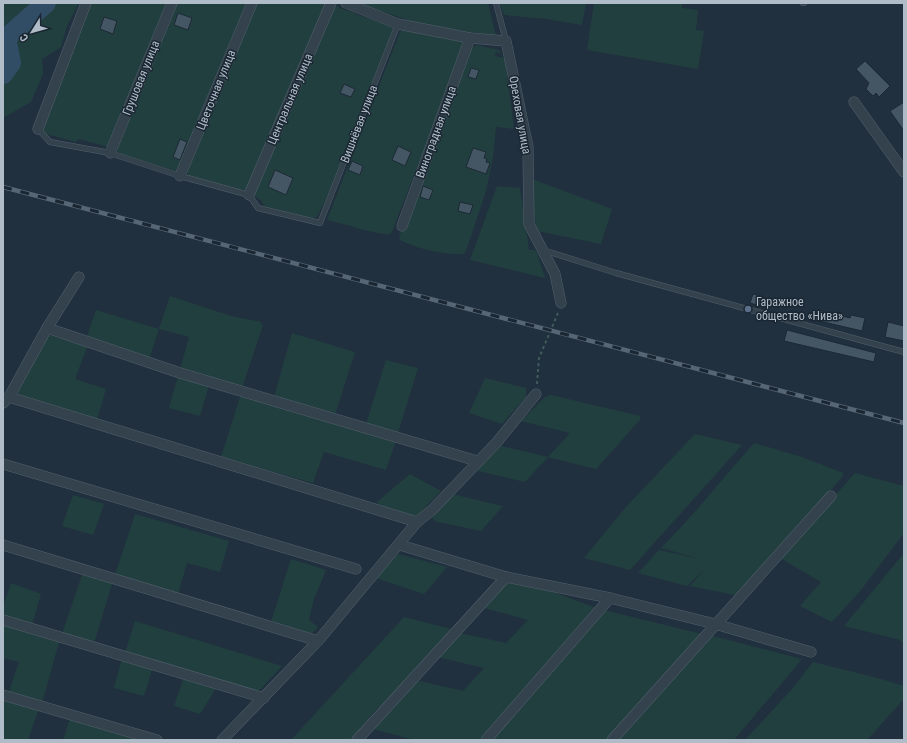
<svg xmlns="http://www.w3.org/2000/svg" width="907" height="743" viewBox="0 0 907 743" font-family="'Roboto Condensed',sans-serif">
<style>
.green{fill:#223f3f}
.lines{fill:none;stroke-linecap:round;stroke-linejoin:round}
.river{stroke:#314d65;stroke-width:20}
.building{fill:#445664;stroke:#1c2935}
.lane-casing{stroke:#53606c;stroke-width:6}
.street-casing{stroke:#53606c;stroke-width:11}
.path{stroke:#405b5b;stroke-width:2;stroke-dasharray:3 3;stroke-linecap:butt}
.lane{stroke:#34424e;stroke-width:5}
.street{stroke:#34424e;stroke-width:10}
.rail-casing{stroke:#566675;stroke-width:4.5}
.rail{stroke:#1a2733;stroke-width:3;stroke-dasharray:9;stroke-linecap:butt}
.service-dot{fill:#5c6f8a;stroke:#1a2733;stroke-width:1.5}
.labels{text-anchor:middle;stroke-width:3;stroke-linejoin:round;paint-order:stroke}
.street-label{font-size:12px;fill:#b0bdc9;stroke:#1a2733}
.poi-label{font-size:12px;fill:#b0bdc9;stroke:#1a2733;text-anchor:start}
</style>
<rect width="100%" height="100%" fill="#20303e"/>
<g class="green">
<path d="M3 3H79L67 26 61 47 42 59 43 74 31 102 3 118Z"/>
<path d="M86 3H169L109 147 78 139 76 142 43 133 48 113Z"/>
<path d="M177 3H248L180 169 176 171 120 154 117 150Z"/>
<path d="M256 3H328L249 189 239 190 189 176 187 171Z"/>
<path d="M356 3H488L496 36 413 23 408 20Z"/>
<path d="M500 3H586L582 25 546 19 504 15Z"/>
<path d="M594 3H682V8L698 10 696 30 704 31 698 69 587 50Z"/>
<path d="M339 6V8L355 13V14L391 26 393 29 329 192 317 217 311 218 264 206 261 200 254 196 335 7Z"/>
<path d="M403 30 463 42 464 47 391 234C385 237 338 222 327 220L400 32Z"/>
<path d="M476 45 499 50 502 54 496 52 495 56 505 58 514 129 496 127 493 157 486 191 466 251 464 254C443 255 419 249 400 240L399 237 471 49Z"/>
<path d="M532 179 612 209 601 244 537 231 533 208Z"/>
<path d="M497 186 520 188 529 250H535L537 253 545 278 470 260Z"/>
<path d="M170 296 231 316 261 322V325H263L242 388 180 369 189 337 159 329 149 360 86 339 96 310 159 329Z"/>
<path d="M292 333 355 352 335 415 274 397Z"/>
<path d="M49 335 87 347 75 379 106 389 97 420 20 396 17 390 46 336Z"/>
<path d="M386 360 418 368 398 433 366 424Z"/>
<path d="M178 376 209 385 200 416 169 408Z"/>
<path d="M485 378 526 388V397L502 424 469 413Z"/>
<path d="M241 394 396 440 386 470 324 452 313 483 221 457Z"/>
<path d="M551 395 640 416V420L596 469 548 457 525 482 474 470 497 445 548 457 570 433 521 421 545 397Z"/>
<path d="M695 434 742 445 630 570 584 558 626 507Z"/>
<path d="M754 443 802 457 843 473V476L740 596 690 586 706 568 687 586 638 573 659 550 700 559 661 548C695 514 722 479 754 443Z"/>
<path d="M855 473 904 486V533L861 590 832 622 800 606 821 582 780 558Z"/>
<path d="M410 474 441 491 416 517 380 507 377 502Z"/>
<path d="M452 494 503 506 481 531 434 521 432 516Z"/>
<path d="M73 495 104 504 93 535 62 526Z"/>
<path d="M135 514 229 541 220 572 187 563 178 594 115 575Z"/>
<path d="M904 553V643L897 639 844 626Z"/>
<path d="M398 554 447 567 424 594 376 578Z"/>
<path d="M291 559 326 570 314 599 309 620 318 627 312 633 305 634 271 622Z"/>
<path d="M83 572 113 581 94 643 62 634Z"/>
<path d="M506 582 550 591 597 608 479 740H415L373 729 416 680 463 691 484 668 437 657 460 633 506 643 528 620 484 608Z"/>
<path d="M11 583 41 594 32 625 3 617V607Z"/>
<path d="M604 610 702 634 606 740H490Z"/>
<path d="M404 617 451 629 385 702C370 713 364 726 351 740H291Z"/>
<path d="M135 621 282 666 257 693 125 653Z"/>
<path d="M3 623 60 639 42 703 8 694 19 662 3 658Z"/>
<path d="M709 635 802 659 734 740H615Z"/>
<path d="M122 658 153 667 144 696 114 688Z"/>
<path d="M813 662 874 677 904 686V699L867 740H745L793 688Z"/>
<path d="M184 677 216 688 200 714 174 706Z"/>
<path d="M3 698 39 708 28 740H3Z"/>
<path d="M70 718 136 740H63Z"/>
</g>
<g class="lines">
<path class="river" d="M3 74 11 63 6 38 46 3"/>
</g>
<g class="building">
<path d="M178 13 192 18 188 30 174 25Z"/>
<path d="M104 17 117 21 113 34 100 29Z"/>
<path d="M865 61 890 86 879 97 876 93 873 96 866 89 869 83 856 69Z"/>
<path d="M471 68 479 70 476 79 468 77Z"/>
<path d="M344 84 355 89 351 97 340 93Z"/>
<path d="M904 102V131L890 111Z"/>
<path d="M180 139 187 142 180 160 173 157Z"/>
<path d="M398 146 411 152 405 166 392 160Z"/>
<path d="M473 148 486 152 484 158 487 159 486 162 490 163 486 174 466 167Z"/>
<path d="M352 161 363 166 360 175 348 170Z"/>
<path d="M275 170 293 178 286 195 268 187Z"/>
<path d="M423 186 433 190 429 200 420 197Z"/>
<path d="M460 202 473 205 470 214 458 211Z"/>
<path d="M753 294 767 298 764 307 750 303Z"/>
<path d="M818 310 850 318 851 315 865 318 862 331 815 320Z"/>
<path d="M888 322 904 326V341L885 337Z"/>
<path d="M787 330 876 353 874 362 784 341Z"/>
</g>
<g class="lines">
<defs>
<g id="lane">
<path d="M496 3 506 41"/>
<path d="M803 3H804"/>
<path d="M38 129 50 142 110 153 180 176 249 195 258 208 320 223 398 24"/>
<path d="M543 250 616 273 904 352"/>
</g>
<g id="street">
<path d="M346 3 398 24 470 38 506 41 528 147 529 224 555 274 561 303"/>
<path d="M854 102 904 172"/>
<path d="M38 129 86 3"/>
<path d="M110 153 172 3"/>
<path d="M180 176 252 3"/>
<path d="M249 195 331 3"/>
<path d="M402 226 470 38"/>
<path d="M47 328 180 373 477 461"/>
<path d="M9 397 417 522"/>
<path d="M3 403 9 397 47 328 79 277"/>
<path d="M3 464 356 569"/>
<path d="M3 545 318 641"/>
<path d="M400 545 506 577 610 598 715 624 811 652"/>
<path d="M3 620 264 698"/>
<path d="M3 695 157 740"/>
<path d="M222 740 318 641 417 522 432 510 497 442 536 394"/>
<path d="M357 740 506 577"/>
<path d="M486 740 610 598"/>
<path d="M612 740 831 496"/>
</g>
</defs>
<use href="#lane" class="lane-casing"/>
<use href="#street" class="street-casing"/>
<path class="path" d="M537 384 539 358 558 313"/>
<use href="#lane" class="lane"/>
<use href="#street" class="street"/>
<defs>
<path id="rail" d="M3 187 904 423"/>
</defs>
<use href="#rail" class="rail-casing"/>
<use href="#rail" class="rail"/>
</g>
<circle class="service-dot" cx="748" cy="309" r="4"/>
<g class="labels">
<g class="street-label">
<text transform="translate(141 78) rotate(-68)" y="4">Грушовая улица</text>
<text transform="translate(216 90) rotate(-68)" y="4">Цветочная улица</text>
<text transform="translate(290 99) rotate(-67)" y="4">Центральная улица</text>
<text transform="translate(520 115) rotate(80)" y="4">Ореховая улица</text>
<text transform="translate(359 124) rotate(-69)" y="4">Вишнёвая улица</text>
<text transform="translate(436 132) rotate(-70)" y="4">Виноградная улица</text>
</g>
<g class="poi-label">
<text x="756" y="306">Гаражное<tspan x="756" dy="14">общество «Нива»</tspan></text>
</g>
</g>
<rect width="907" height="743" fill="none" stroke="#b0bdc9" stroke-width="8"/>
<g transform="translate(32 32) rotate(233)" stroke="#1a2733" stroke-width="3" paint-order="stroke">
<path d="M0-3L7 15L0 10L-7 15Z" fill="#b0bdc9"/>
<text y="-6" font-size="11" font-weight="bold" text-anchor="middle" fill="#b0bdc9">С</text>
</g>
</svg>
